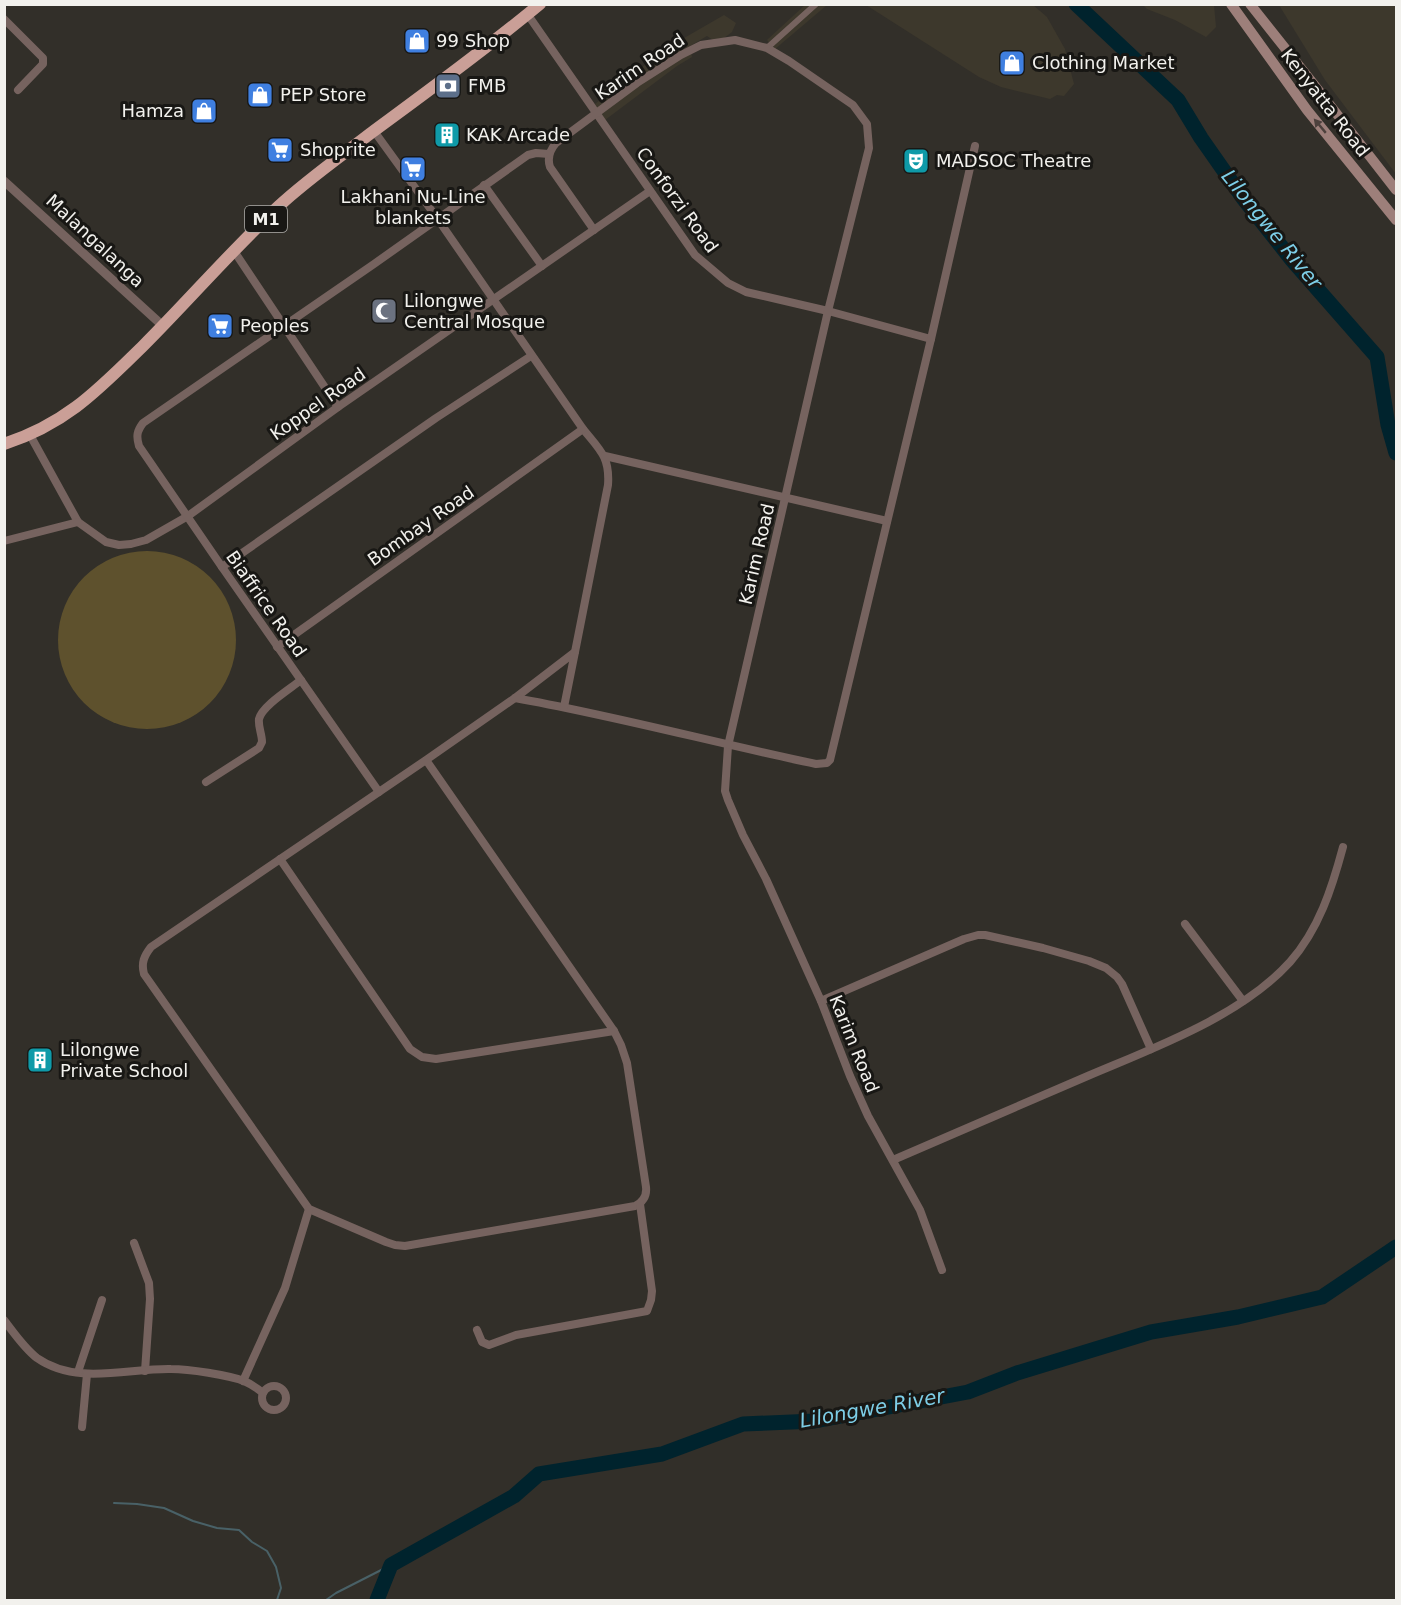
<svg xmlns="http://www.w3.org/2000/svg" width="1401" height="1605" viewBox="0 0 1401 1605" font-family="'DejaVu Sans',sans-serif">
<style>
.built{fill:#3d382c}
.park{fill:#5e512d}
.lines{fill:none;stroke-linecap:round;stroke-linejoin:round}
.stream{stroke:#496167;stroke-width:2}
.river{stroke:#00232d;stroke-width:15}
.pedestrian{stroke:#76635f;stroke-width:6}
.minor{stroke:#76635f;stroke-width:8}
.tertiary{stroke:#76635f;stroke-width:9}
.secondary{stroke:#9d7f7a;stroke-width:10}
.trunk{stroke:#ca9f97;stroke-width:12}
.oneway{fill:#4d413d}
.labels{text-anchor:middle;stroke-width:6;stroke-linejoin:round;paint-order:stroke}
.shield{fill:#181714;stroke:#b1b0ac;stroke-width:1.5}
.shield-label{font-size:16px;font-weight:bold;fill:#f2f1ed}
.poi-label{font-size:18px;fill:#f2f1ed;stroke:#181714;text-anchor:start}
.street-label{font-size:18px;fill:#f2f1ed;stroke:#181714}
.water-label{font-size:20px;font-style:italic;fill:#7dcee7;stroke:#181714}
</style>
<rect width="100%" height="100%" fill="#322f29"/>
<g class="built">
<path d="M805 5H827L775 49 767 40Z"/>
<path d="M866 5H1033L1047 17 1065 49 1074 84 1064 96 1057 95 1050 99 1001 87 979 77Z"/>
<path d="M1143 5H1214L1216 27 1206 37 1175 20 1147 9Z"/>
<path d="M1279 5H1396V174L1325 80Z"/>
<path d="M724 15 736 23 732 32 724 38 713 40 707 36 690 46 692 57 677 66 605 120 595 104 633 74 672 45Z"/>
</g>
<circle class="park" cx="147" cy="640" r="89"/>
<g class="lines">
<g class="stream">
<path d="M114 1503 137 1504 164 1508 193 1521 217 1528 239 1530 252 1542 267 1551 276 1567 281 1588 277 1600"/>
<path d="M326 1600 336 1593 391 1565"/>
</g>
<g class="river">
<path d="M1076 4 1178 100 1201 138 1243 198 1292 260 1377 357 1388 425 1396 453"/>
<path d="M377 1600 391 1565 514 1496 539 1474 662 1454 743 1424 815 1421 968 1392 1017 1373 1151 1332 1238 1317 1322 1297 1396 1247"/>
</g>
<path class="pedestrian" d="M767 48 816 4"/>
<g class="minor">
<path d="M528 15 695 255 728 283 746 292 828 311 931 339"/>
<path d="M4 19 43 58V64L18 90"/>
<path d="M374 131 437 218 583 429C600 450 610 457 608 485L575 652 515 698 426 760 151 947C144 956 141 963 144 974L309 1209 386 1242 395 1245 405 1246 635 1206C643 1202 647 1196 646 1187L627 1063 621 1045 614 1031 426 760"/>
<path d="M484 185 542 266"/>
<path d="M594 230 550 167C547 158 550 150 556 143L637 83 681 55 701 45 735 40 767 48 789 61 853 105 867 124 869 148 828 311 728 746 725 791 728 800 743 835 766 879 821 1001 850 1076 868 1116 920 1210 942 1270"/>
<path d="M234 251 338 407"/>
<path d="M30 435 78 522 106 542 119 545 131 544 146 540 188 516 338 407 650 191"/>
<path d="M605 456 887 521"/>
<path d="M4 541 78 522"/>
<path d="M222 567 436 418 531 356"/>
<path d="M277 647 583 429"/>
<path d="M515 698C616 716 715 743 816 764L827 763 830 760 931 339 975 146"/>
<path d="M564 707 575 652"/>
<path d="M206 782 259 748 262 742C262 734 258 727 259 719 262 706 290 689 301 680"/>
<path d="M379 792 222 567 139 446C136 436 137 431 143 423L374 264 528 155 536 153 549 154"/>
<path d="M280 859 410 1049 422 1057 436 1059 614 1031"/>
<path d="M1185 924 1243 1001"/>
<path d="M821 1001 964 939 978 935H985L1043 948 1089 961 1106 968 1117 977 1122 984 1151 1049"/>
<path d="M893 1160C959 1132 1024 1103 1090 1075 1156 1047 1241 1016 1290 962 1319 929 1332 888 1343 847"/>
<path d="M134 1243 149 1283 150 1299 145 1371"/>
<path d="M4 1320C14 1333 24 1348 37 1358 77 1386 128 1368 171 1369 189 1369 228 1375 244 1381 251 1384 257 1388 263 1393"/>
<path d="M477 1330 482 1342 489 1345 516 1335 647 1311 651 1300 652 1291 640 1204"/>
<path d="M78 1372 102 1300"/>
<path d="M243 1381 285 1288 309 1209"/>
<circle cx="274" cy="1398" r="12"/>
<path d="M82 1427 87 1374"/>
</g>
<path class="tertiary" d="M4 181 163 326"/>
<g class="secondary">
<path d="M1231 4 1307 110 1396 220"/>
<path d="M1250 4 1312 82 1396 190"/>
</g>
<path class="trunk" d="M4 444C66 424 98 390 143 346 189 300 231 251 279 206 307 180 340 157 371 133 428 91 486 49 540 4"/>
</g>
<defs><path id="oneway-solid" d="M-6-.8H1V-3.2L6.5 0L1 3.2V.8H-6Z" transform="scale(1.5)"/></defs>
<use class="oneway" href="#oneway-solid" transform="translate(1320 126) rotate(-130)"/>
<defs>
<symbol id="shop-square" viewBox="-11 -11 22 22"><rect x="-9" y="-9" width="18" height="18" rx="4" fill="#3f7fe0" stroke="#181714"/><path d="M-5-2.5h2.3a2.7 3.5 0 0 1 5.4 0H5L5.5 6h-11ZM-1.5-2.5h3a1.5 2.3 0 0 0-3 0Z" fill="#fff"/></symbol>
<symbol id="bank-square" viewBox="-11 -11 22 22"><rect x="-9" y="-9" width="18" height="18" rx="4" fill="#5c6f8a" stroke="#181714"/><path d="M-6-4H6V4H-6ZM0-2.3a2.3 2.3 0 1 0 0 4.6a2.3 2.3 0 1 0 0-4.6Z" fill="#fff"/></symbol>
<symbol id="building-square" viewBox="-11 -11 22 22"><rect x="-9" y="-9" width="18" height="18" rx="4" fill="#0f9aa8" stroke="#181714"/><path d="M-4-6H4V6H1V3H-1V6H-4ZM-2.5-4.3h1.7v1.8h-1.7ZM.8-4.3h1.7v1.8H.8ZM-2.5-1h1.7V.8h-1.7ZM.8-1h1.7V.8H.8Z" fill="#fff"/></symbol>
<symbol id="supermarket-square" viewBox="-11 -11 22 22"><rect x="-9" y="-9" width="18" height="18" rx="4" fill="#3f7fe0" stroke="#181714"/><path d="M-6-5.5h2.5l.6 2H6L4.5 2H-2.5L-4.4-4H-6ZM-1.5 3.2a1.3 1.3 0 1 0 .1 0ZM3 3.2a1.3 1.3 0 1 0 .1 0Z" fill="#fff"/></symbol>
<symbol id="theatre-square" viewBox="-11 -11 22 22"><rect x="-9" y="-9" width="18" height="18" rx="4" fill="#0f9aa8" stroke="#181714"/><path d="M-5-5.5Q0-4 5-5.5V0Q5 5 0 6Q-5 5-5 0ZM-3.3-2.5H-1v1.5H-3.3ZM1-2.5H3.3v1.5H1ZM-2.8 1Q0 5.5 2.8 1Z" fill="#fff"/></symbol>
<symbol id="mosque-square" viewBox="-11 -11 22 22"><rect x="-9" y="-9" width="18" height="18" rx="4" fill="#6b7280" stroke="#181714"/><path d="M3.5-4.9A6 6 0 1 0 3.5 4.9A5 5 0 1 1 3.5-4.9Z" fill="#fff"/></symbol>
</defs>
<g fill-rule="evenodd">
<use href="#shop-square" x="402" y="26" width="30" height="30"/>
<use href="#shop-square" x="997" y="48" width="30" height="30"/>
<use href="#bank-square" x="433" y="71" width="30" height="30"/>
<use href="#shop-square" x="245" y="80" width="30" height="30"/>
<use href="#shop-square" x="189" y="96" width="30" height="30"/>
<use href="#building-square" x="432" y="120" width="30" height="30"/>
<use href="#supermarket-square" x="265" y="135" width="30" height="30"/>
<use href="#theatre-square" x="901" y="146" width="30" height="30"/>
<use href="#supermarket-square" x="398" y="154" width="30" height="30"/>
<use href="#mosque-square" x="369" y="296" width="30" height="30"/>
<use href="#supermarket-square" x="205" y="311" width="30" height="30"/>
<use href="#building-square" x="25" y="1045" width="30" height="30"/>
</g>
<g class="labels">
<rect class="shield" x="245" y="206" width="42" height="26" rx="4.5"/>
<g class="shield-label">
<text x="266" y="225">M1</text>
</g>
<g class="poi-label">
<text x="436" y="47">99 Shop</text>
<text x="1032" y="69">Clothing Market</text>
<text x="468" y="92">FMB</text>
<text x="280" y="101">PEP Store</text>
<text x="184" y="117" text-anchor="end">Hamza</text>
<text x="466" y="141">KAK Arcade</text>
<text x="300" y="156">Shoprite</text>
<text x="936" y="167">MADSOC Theatre</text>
<text x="413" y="203" text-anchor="middle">Lakhani Nu-Line<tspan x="413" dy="21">blankets</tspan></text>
<text x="404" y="307">Lilongwe<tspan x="404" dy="21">Central Mosque</tspan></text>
<text x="240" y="332">Peoples</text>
<text x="60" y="1056">Lilongwe<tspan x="60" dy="21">Private School</tspan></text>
</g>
<g class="street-label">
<text transform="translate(640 67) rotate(-34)" y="6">Karim Road</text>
<text transform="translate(1325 103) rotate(52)" y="6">Kenyatta Road</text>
<text transform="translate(677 200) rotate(54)" y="6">Conforzi Road</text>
<text transform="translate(95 241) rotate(43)" y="6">Malangalanga</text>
<text transform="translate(318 404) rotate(-35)" y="6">Koppel Road</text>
<text transform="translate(421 526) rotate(-35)" y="6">Bombay Road</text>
<text transform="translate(757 554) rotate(-77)" y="6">Karim Road</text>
<text transform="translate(266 604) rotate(55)" y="6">Biaffrice Road</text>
<text transform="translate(854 1044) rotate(68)" y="6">Karim Road</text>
</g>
<g class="water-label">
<text transform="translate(1272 229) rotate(51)" y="7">Lilongwe River</text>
<text transform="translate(872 1408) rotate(-10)" y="7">Lilongwe River</text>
</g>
</g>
<rect width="1401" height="1605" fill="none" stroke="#f2f1ed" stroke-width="12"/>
</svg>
